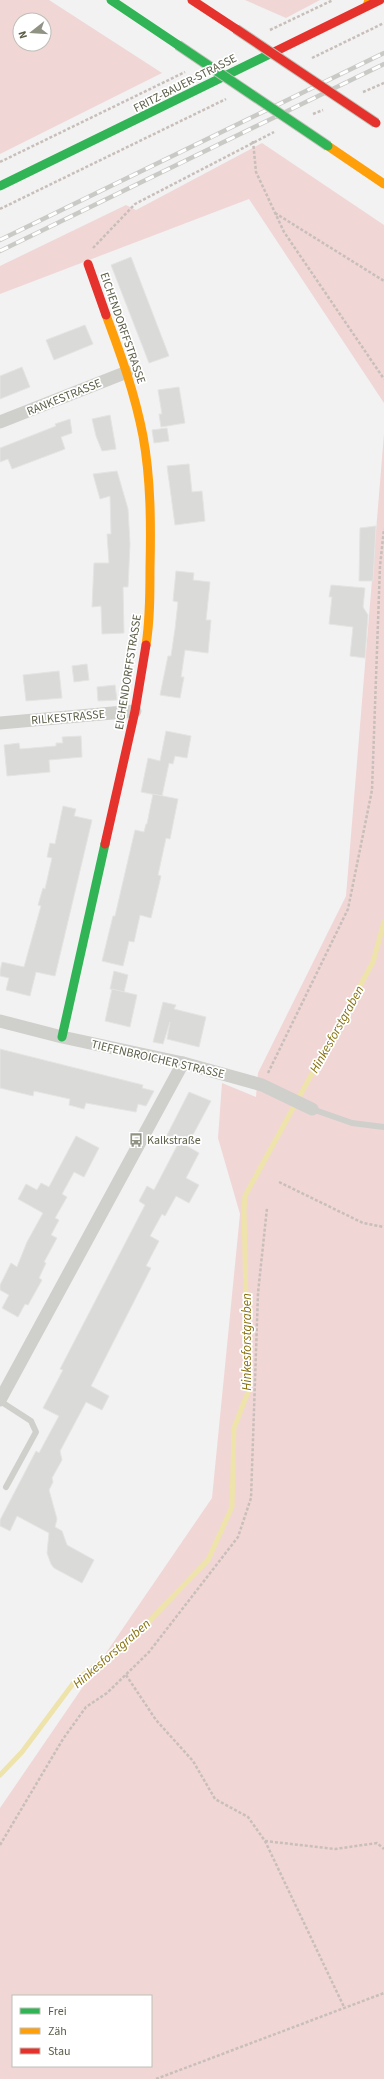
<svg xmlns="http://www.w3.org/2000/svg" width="384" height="2079" viewBox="0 0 384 2079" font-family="'Source Sans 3',sans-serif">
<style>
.green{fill:#f1d6d6;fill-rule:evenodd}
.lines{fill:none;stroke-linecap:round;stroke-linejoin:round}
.stream{stroke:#eee3ab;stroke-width:5}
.building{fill:#dadad8;stroke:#e4e5e3}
.path{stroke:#c8beba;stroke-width:2.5;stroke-dasharray:3 2;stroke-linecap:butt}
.lane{stroke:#cfcfcb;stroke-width:6}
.street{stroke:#cfcfcb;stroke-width:13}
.fast{stroke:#30b455;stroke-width:9}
.slow{stroke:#ff9f0a;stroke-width:9}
.jam{stroke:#e5322d;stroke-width:9}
.rail-casing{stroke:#c9cac6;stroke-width:4.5}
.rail{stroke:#fff;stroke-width:3;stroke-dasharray:9;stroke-linecap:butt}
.fast-bridge-casing{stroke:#bfc1b6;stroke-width:11;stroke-linecap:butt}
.jam-bridge-casing{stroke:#bfc1b6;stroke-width:11;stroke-linecap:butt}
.fast-bridge{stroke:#30b455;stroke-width:9}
.jam-bridge{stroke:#e5322d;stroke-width:9}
.labels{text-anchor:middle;stroke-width:3.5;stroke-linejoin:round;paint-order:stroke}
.street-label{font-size:12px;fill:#5c5e48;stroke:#fff}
.poi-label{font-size:12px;fill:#5c5e48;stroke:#fff;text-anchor:start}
.water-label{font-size:13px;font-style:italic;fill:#87710c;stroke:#fff}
</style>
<rect width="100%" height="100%" fill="#f2f2f2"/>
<g class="green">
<path d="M0 0H49L162 73 0 154ZM20 20H44V44H20Z"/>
<path d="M245 0H320L286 18Z"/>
<path d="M262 143 384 225V403L249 199 0 294V266L126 205 136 210Z"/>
<path d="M384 434V2079H0V1808L212 1498 240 1214 218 1138 222 1083 256 1097 258 1073 346 896ZM13 1996H151V2066H13Z"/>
</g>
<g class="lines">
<path class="stream" d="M0 1775 22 1752 75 1681 135 1636 208 1560 232 1507 234 1428 248 1392 244 1209 245 1196 373 962 384 922"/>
</g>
<g class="building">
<path d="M131 257 169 356 149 363 111 265Z"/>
<path d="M85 325 93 344 54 360 46 340Z"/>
<path d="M22 367 30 387 0 399V376Z"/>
<path d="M179 387 185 423 161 427 159 414H162L158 390Z"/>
<path d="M110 415 116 449 102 451 96 436 92 419Z"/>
<path d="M70 419 72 433 61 437 65 449 12 469 8 459 0 462V448L56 426 55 424Z"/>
<path d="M167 428 169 441 154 443 152 430Z"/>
<path d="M189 464 192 492 202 491 205 521 175 525 167 466Z"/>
<path d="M117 471 128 509 130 544 128 587H123L124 633 102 634 101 606 92 607 94 563H109L107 534H111L110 496 100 499 93 474Z"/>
<path d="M376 526 373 581H359L360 528Z"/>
<path d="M176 571 194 573 193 580 210 582 206 620H211L208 653 185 650 181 677H184L180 698 160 695 168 656H171L175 629 178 602 173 601Z"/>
<path d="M331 585 365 588 363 607 368 615 365 658 350 656 353 627 329 624 332 597H329Z"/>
<path d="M87 664 89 680 74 682 72 666Z"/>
<path d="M59 671 62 698 26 701 23 675Z"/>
<path d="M115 685 117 700 98 701 97 687Z"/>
<path d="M166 731 191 736 187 758 175 756 173 764 169 763 162 796 141 792 148 758 160 761Z"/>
<path d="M81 736 82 757 49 760 50 772 7 776 4 745 19 743 20 749 56 746V743H63L62 737Z"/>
<path d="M153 794 178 799 170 839 166 838 158 875 161 876 151 918 140 915 134 942 129 941 123 966 102 961 113 916H115L135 830 144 832 146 824H147Z"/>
<path d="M63 806 76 809 74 816 92 820 55 976 36 972 30 996 6 990 9 978 0 976V971L2 962 24 967 41 906 38 905 43 888 45 889 52 858 47 857 50 843 55 844Z"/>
<path d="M114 971 128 975 124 992 110 989Z"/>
<path d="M112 989 137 995 130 1027 105 1021Z"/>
<path d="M163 1002 176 1005 174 1009 206 1017 199 1047 167 1039 170 1022 163 1044 153 1042Z"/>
<path d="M0 1049 143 1085 142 1088 154 1091 146 1106 138 1104 136 1112 86 1103 84 1109 69 1105 70 1099 34 1091 33 1096 0 1088Z"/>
<path d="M189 1092 211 1101 187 1146 199 1153 186 1178 199 1185 189 1203 176 1196 165 1216 162 1214 150 1236 159 1241 146 1266 151 1268 91 1386 109 1396 102 1410 86 1402 60 1451 62 1460 52 1478 53 1482 49 1490 57 1519 55 1527 62 1531 67 1545 94 1560 82 1583 54 1568 51 1564 47 1553 49 1533 17 1516 10 1531 0 1526V1520L36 1451 39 1453 59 1416 43 1408 63 1370 60 1369 145 1205 139 1201 147 1186 154 1190 178 1144 166 1137Z"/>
<path d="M76 1136 99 1148 84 1177 74 1172 62 1194 67 1197 55 1218 59 1220 51 1235 57 1238 44 1262 46 1263 39 1278 42 1280 28 1305 25 1304 18 1317 2 1308 9 1295 0 1290V1285L11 1263 17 1267 27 1242 43 1213 18 1199 26 1184 37 1190 41 1183 49 1187Z"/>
</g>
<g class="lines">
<g class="path">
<path d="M270 30 333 0"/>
<path d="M312 58 384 23"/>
<path d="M363 92 384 83"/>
<path d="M313 114 323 110"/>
<path d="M253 141 256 172 284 232 384 379"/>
<path d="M0 162 185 72"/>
<path d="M0 209 226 99"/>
<path d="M275 213 384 281"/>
<path d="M93 248 135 204 274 132"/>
<path d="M268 1073 348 909 372 790 380 566 384 529"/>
<path d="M279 1182 363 1223 384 1227"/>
<path d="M126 1675 156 1720 193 1761 215 1799 248 1817 265 1841 344 2007"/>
<path d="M265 1841 335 1849 377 1843 384 1849"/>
<path d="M0 1845 63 1739 86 1707 107 1693 149 1652 238 1537 251 1498 258 1293 267 1208"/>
<path d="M156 2079 384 1993"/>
</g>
<g class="lane">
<path d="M312 1109 352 1123 384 1127"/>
<path d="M0 1401 31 1421 36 1432 6 1487"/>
</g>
<g class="street">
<path d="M0 422 127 372"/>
<path d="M0 723 135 711"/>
<path d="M0 1021 62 1037 183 1063 262 1085 312 1109"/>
<path d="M0 1400 183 1063"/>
</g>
<g class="fast">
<path d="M111 0 178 45"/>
<path d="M0 186 272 53"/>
<path d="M62 1037 105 844"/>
</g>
<g class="slow">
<path d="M367 6 369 0"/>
<path d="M328 146 384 184"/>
<path d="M106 315C121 355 135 394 143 436 151 480 151 525 150 569 150 595 150 620 146 645"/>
</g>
<g class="jam">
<path d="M192 0 236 29"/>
<path d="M272 53 380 0"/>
<path d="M88 264 106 315"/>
<path d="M105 844 135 711 146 645"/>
</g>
<defs>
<g id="rail">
<path d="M0 240 384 53"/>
<path d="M0 251 384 64"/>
</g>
</defs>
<use href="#rail" class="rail-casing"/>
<use href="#rail" class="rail"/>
<defs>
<path id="fast-bridge" d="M178 45 328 146"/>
<path id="jam-bridge" d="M236 29 376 123"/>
</defs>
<use href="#fast-bridge" class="fast-bridge-casing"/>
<use href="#jam-bridge" class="jam-bridge-casing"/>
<use href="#fast-bridge" class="fast-bridge"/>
<use href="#jam-bridge" class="jam-bridge"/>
</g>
<defs>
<symbol id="bus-bare" viewBox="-9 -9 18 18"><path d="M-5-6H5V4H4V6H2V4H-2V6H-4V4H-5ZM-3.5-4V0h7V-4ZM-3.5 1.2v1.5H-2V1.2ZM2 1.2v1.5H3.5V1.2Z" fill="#909284" stroke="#fff" stroke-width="2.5" paint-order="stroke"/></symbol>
</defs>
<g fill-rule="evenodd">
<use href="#bus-bare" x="126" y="1130" width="20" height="20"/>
</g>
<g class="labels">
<g class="street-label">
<text transform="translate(185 83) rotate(-27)" y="4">FRITZ-BAUER-STRASSE</text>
<text transform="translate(123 328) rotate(71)" y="4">EICHENDORFFSTRASSE</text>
<text transform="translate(64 397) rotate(-22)" y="4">RANKESTRASSE</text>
<text transform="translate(128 672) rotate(-81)" y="4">EICHENDORFFSTRASSE</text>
<text transform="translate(68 717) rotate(-5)" y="4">RILKESTRASSE</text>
<text transform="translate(158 1059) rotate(13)" y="4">TIEFENBROICHER STRASSE</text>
</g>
<g class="poi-label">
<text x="147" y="1144">Kalkstraße</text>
</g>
<g class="water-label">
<text transform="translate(336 1029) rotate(-61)" y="5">Hinkesforstgraben</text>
<text transform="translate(246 1342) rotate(-90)" y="5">Hinkesforstgraben</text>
<text transform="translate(111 1653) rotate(-41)" y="5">Hinkesforstgraben</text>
</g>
</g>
<rect x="12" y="1995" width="140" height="72" fill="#ffffff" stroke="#bebfb6"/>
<rect x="20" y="2008" width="20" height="6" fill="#30b455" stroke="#bebfb6"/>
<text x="48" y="2015" font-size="12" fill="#5c5e48">Frei</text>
<rect x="20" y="2028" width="20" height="6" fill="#ff9f0a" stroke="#bebfb6"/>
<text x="48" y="2035" font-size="12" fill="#5c5e48">Zäh</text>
<rect x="20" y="2048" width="20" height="6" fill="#e5322d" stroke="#bebfb6"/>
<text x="48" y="2055" font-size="12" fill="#5c5e48">Stau</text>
<g transform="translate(32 32) rotate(253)"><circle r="19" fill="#ffffff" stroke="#bebfb6"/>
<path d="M0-3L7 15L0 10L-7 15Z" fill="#909284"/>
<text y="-6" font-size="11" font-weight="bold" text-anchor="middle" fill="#5c5e48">N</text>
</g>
</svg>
